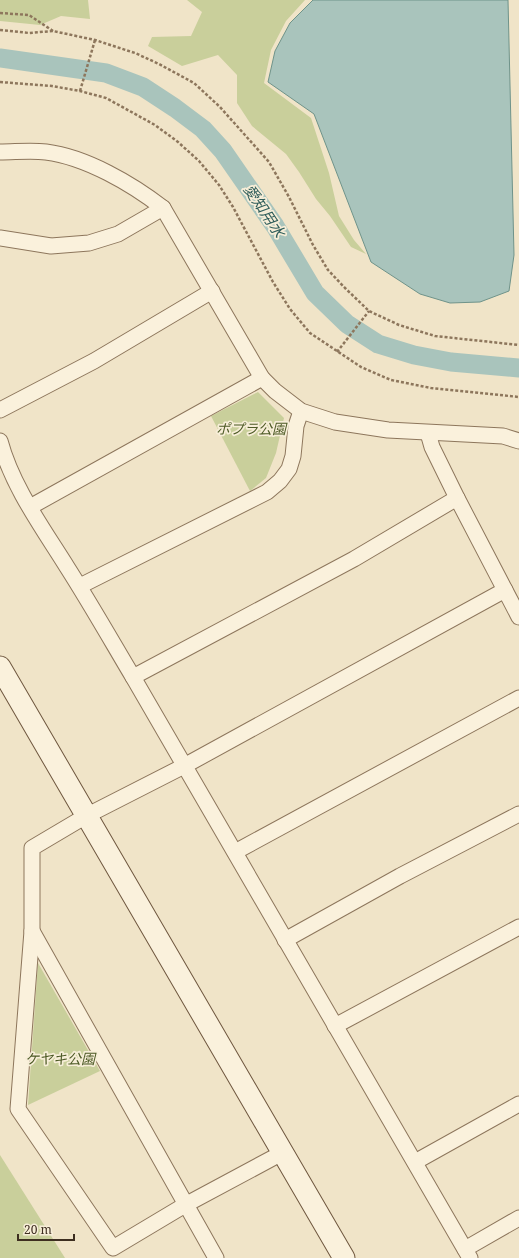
<svg xmlns="http://www.w3.org/2000/svg" width="519" height="1258" viewBox="0 0 519 1258" font-family="'Noto Serif','Noto Sans JP',serif">
<style>
.green{fill:#c9cf9b}
.water{fill:#a9c4bc;stroke:#6f938a}
.lines{fill:none;stroke-linecap:round;stroke-linejoin:round}
.canal{stroke:#a9c4bc;stroke-width:19}
.street-casing{stroke:#8d765c;stroke-width:17}
.secondary-casing{stroke:#6f573f;stroke-width:23}
.path{stroke:#8d765c;stroke-width:2.5;stroke-dasharray:3 2;stroke-linecap:butt}
.street{stroke:#faf1dc;stroke-width:15}
.secondary{stroke:#faf1dc;stroke-width:21}
.labels{text-anchor:middle;stroke-width:3.5;stroke-linejoin:round;paint-order:stroke}
.park-label{font-size:14px;font-style:italic;fill:#4d5a26;stroke:#f7eed8}
.water-label{font-size:15px;font-style:italic;fill:#2f5d5a;stroke:#f7eed8}
</style>
<rect width="100%" height="100%" fill="#f0e4c8"/>
<g class="green">
<path d="M0 0H88L90 19 61 16 40 25 0 21Z"/>
<path d="M187 0H305L286 21 271 50 264 83 311 118 329 173 339 216 354 240 366 254 351 247 330 216 316 199 299 172 286 154 252 126 237 103V75L218 55 182 66 148 46 152 37 191 36 202 12Z"/>
<path d="M258 392 284 418 276 453 266 478 250 491 211 416Z"/>
<path d="M38 963 100 1071 28 1105Z"/>
<path d="M0 1155 65 1258H0Z"/>
</g>
<path class="water" d="M313 0H508L514 255 509 291 480 302 450 303 420 294 371 262 314 114 268 82 275 51 290 23Z"/>
<g class="lines">
<path class="canal" d="M0 58 106 73 143 87 175 108 203 129 223 151 275 226 315 293 347 324 378 344 414 355 451 362 519 368"/>
<defs>
<g id="street">
<path d="M0 152C15 152 31 150 46 152 86 157 132 184 163 208L262 378 275 391 301 411 335 422 388 430 503 436 519 441"/>
<path d="M0 238 51 246 89 243 118 234 163 208"/>
<path d="M0 410 94 361 212 291"/>
<path d="M428 433 432 447 457 498 519 617"/>
<path d="M0 441C12 486 42 527 67 567 90 603 111 640 133 677L470 1258"/>
<path d="M30 507 262 378"/>
<path d="M80 586 267 492 280 481 289 469 293 456 296 426 301 411"/>
<path d="M133 677 354 559 457 498"/>
<path d="M235 852 519 698"/>
<path d="M32 931 216 1258"/>
<path d="M285 940 400 876 519 814"/>
<path d="M335 1026 519 927"/>
<path d="M282 1153 185 1205 113 1248 18 1109 32 931V848L86 816 184 766 505 590"/>
<path d="M415 1162 519 1104"/>
<path d="M465 1249 519 1218"/>
</g>
<path id="secondary" d="M0 667 344 1258"/>
</defs>
<use href="#street" class="street-casing"/>
<use href="#secondary" class="secondary-casing"/>
<g class="path">
<path d="M0 13 29 15 53 31"/>
<path d="M0 30 29 33 53 31 95 40 135 53 159 64 194 83 220 107 269 162 289 197 313 245 328 270 345 288 369 311 399 325 435 336 519 345"/>
<path d="M0 82 52 86 80 91 106 98 155 125 178 142 199 161 219 185 233 207 273 282 290 309 310 333 361 367 391 380 431 388 519 397"/>
<path d="M80 91 95 40"/>
<path d="M337 352 369 311"/>
</g>
<use href="#street" class="street"/>
<use href="#secondary" class="secondary"/>
</g>
<g class="labels">
<g class="park-label">
<text x="251" y="434">ポプラ公園</text>
<text x="60" y="1064">ケヤキ公園</text>
</g>
<g class="water-label">
<text transform="translate(264 211) rotate(56)" y="5">愛知用水</text>
</g>
</g>
<path d="M18 1234v6h56v-6" fill="none" stroke="#3d2e20" stroke-width="2"/>
<text x="24" y="1234" font-size="12" fill="#3d2e20" stroke="#f7eed8" stroke-width="3" paint-order="stroke">20 m</text>
</svg>
